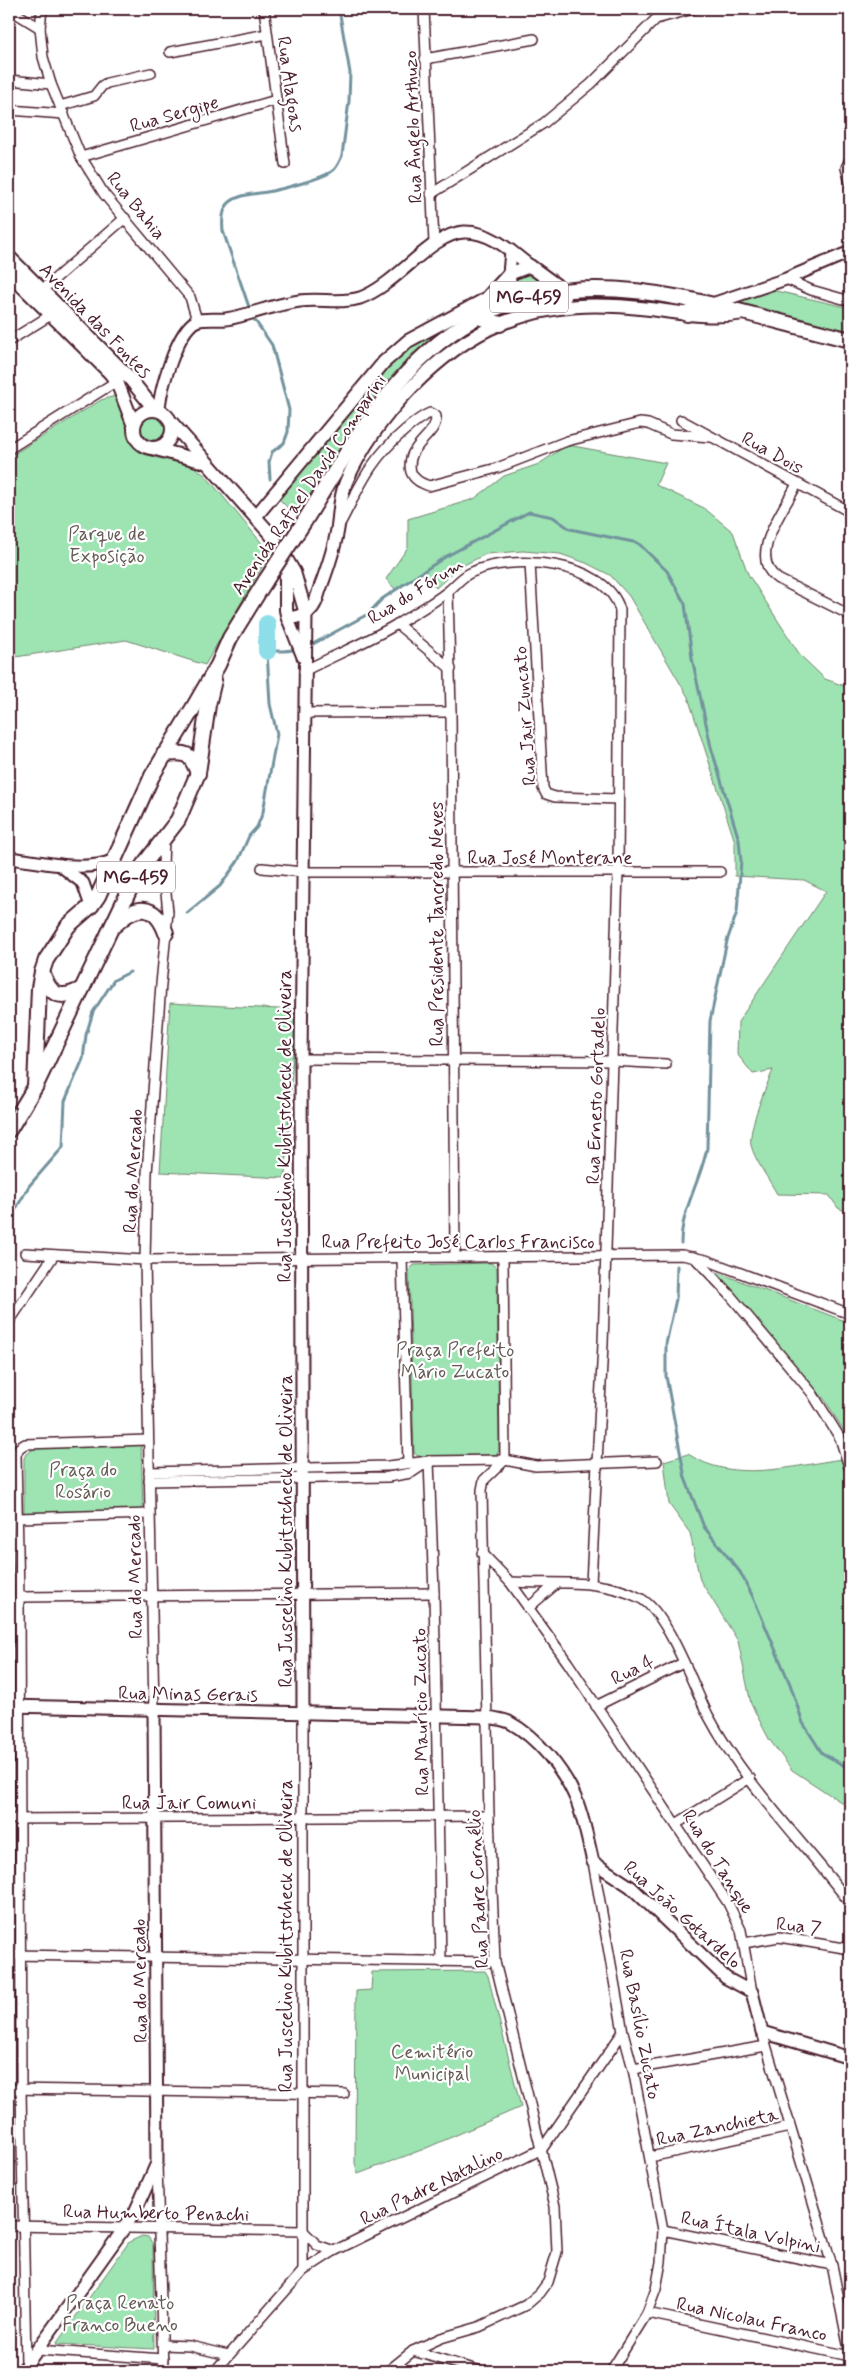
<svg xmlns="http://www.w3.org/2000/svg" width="859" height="2380" viewBox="0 0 859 2380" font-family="Mynerve,sans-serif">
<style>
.green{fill:#9de4b2;stroke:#74826e}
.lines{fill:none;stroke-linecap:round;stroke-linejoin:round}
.stream{stroke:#72929d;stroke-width:3}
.river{stroke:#8ddee9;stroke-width:18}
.minor-casing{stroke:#4a1f2b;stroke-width:12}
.tertiary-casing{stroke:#4a1f2b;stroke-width:15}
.secondary-casing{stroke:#4a1f2b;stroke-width:16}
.primary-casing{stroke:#4a1f2b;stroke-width:18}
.minor{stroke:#fff;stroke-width:9}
.tertiary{stroke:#fff;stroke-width:11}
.secondary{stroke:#fff;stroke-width:12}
.primary{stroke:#fff;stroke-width:14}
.primary-bridge-casing{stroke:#4a1f2b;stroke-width:18;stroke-linecap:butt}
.primary-bridge{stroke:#fff;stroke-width:14}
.labels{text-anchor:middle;stroke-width:4.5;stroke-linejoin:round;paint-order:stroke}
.shield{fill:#fff;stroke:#80626b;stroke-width:1}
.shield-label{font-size:18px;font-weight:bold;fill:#4a1f2b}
.street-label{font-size:19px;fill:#4a1f2b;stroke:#fff}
.park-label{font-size:19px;fill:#635a54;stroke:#fff}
</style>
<rect width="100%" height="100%" fill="#fff"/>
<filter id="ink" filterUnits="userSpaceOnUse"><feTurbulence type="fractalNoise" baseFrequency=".02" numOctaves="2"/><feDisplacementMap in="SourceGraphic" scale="10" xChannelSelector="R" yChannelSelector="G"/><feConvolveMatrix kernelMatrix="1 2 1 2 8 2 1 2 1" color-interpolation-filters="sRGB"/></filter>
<g filter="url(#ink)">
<g class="green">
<path d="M530 273 544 284 515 291 514 278Z"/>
<path d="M772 290 850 308V331L732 302Z"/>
<path d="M456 318 411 355 374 396 296 516 276 496 399 352Z"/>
<path d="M115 396C126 403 123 433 137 447 150 462 177 458 194 467 205 473 213 485 221 494 237 514 254 533 270 553L205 665 126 640 9 658V457L101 400Z"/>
<circle cx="153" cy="428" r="12"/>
<path d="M573 446 666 463 656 485 704 508 733 532 748 574 800 655 825 679 850 688V1213L838 1208 829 1195 777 1194C770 1181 754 1159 751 1145 748 1128 766 1087 773 1070L753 1074 737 1054 738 1022 826 891 804 880 735 876V842L688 697 629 596 610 575 586 563 560 554 523 551 486 554 458 568 436 588 423 571 395 589 386 579 408 547V519L474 499 504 476 539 464 564 447Z"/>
<path d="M170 1003 296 1010 285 1178 160 1172Z"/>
<path d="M491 1263 497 1268 499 1451 495 1455 418 1456 414 1453 409 1270 414 1265Z"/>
<path d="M714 1271 850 1323V1449L847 1436 825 1400Z"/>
<path d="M141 1445 143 1512 24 1514V1458L26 1454 37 1447Z"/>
<path d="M688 1454C733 1484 792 1466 842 1459L850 1488V1808L792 1770 769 1739 751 1704 738 1641 700 1580 690 1533 669 1504 664 1461Z"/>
<path d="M485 1971 488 1976 521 2107 424 2149 358 2174 355 2163 356 1991 371 1990 372 1972Z"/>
<path d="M142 2236 148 2237 153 2244 154 2349 56 2344 129 2242Z"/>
</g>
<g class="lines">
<g class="stream">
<path d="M250 310 223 231C222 221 222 208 230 202 242 193 258 194 272 191 286 188 320 179 331 172 337 169 339 162 342 156L349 101 350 73 339 9"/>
<path d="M252 316 272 345 289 410 288 432 284 443 272 452 269 462 270 479"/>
<path d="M313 644 368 614 382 599 445 557 529 512 553 517 570 529 638 543 667 571 685 604 692 658 711 747 739 840 741 861 737 912 727 941 710 1021 707 1148C701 1180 681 1210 681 1243"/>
<path d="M187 913 220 886 238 861 249 836 257 827 263 812 277 734 270 704 267 651C277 651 287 652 296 649"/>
<path d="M9 1221 29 1186 63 1147 65 1101 83 1059 86 1035 93 1012 114 980 130 972"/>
<path d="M677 1266 676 1299 666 1344V1376L685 1478 704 1527 740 1572 753 1597 790 1684 803 1723 822 1753 850 1769"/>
</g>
<path class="river" d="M267 624V651"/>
<defs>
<g id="minor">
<path d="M9 9 40 28"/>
<path d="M42 9 40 28 43 57 51 84 81 157 104 194 190 297 197 320"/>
<path d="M264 9 285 164"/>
<path d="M424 9 434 244"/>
<path d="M170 52 267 34"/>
<path d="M425 59 534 39"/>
<path d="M9 80 51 84"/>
<path d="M60 106 94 96 102 86 107 83 151 73"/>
<path d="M9 110 64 114"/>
<path d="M81 157 276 100"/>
<path d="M850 159 846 168 850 182"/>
<path d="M431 194 544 123 591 84 656 19 693 9"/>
<path d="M786 279 811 290 850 301"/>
<path d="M42 290 125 218"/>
<path d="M9 341 54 313"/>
<path d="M681 420 850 512"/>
<path d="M9 449 120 379"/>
<path d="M797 484C784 510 746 557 778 579L850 615"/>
<path d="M341 522C361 484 370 460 404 431 412 424 420 417 430 413L436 416C438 436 404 445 411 472 414 480 421 483 429 486L497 468 567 441 640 423 648 424 671 434 711 437"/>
<path d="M530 563 543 788 546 794 555 797 618 799"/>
<path d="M448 592 451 712 455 1257"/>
<path d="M397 624 451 669"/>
<path d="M304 671C335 655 369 641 399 623 415 613 432 604 447 592 455 586 460 578 470 573 511 553 606 560 620 610L618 872 612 1061 603 1344 591 1583"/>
<path d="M304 713 451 712"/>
<path d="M262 868 303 872H720"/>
<path d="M301 1059 612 1061 666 1064"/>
<path d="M25 1253 145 1260 682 1255 706 1260 850 1314"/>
<path d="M503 1257 505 1460"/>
<path d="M694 1257 730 1295 812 1393 840 1438 850 1470"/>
<path d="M402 1258 408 1462"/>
<path d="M9 1322 54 1255"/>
<path d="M429 1461 434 1593 441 1962"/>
<path d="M149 1472 388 1466 429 1461 505 1460 536 1466 657 1461"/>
<path d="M149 1481 388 1477 411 1473 429 1461"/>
<path d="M18 1518 150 1514"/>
<path d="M482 1553 510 1582 568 1663 728 1903 741 1930 752 1992"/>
<path d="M510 1582C554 1585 599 1577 640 1598 668 1613 693 1686 708 1715 745 1785 803 1841 850 1903"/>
<path d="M19 1597 434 1593"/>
<path d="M528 1608 556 1584"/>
<path d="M596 1706 683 1663"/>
<path d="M154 1710 145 1260 147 1173 161 984 168 912 163 865 164 840"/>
<path d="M9 1819 489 1816"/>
<path d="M676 1824 750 1778"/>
<path d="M593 1862 623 2032 633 2069 663 2230 661 2262 656 2289 647 2313 611 2371"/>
<path d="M744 1943 779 1937 850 1949"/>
<path d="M9 1955 495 1962"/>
<path d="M762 2032 832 2265 850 2354"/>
<path d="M633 2069 766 2046"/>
<path d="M9 2089 344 2094"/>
<path d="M650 2157 790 2127"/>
<path d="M157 2164 163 2371"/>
<path d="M9 2226 303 2231 317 2245 334 2251"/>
<path d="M663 2230 832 2265"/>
<path d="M303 2271 334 2251 542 2149 623 2032"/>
<path d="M647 2313 850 2356"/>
<path d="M163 2345 190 2346 228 2355"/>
<path d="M38 2350 163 2359"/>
<path d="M413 2351 481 2371"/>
<path d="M26 2365 21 2089 19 1597 16 1455 19 1448 25 1444 148 1440"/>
<path d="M215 2371 303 2271V1713"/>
<path d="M388 2371 413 2351 441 2338 479 2327 526 2305 540 2293 548 2282 557 2252 555 2206 495 1962 489 1816 482 1490 484 1480 505 1460"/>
</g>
<g id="tertiary">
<path d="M509 274 511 251"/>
<path d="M709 305 786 279 850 252"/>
<path d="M159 410C160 390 177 331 196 321 203 318 218 320 226 319 251 315 275 304 300 301 319 298 341 304 360 298 397 285 430 234 464 232 490 231 511 251 530 266"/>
<path d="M288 619 303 657"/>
<path d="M9 858C40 861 83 873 112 861"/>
<path d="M60 865 83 883 91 906"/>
<path d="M9 1706 486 1717C494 1718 502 1719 509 1722 537 1737 564 1770 576 1799 584 1819 588 1841 593 1862L631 1887 726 1978 752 1992 762 2032 850 2058"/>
<path d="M303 1713 301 1059 306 614"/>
<path d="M22 2371 125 2227 135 2212 157 2163 154 1710"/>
</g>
<g id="secondary">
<path d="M9 257 126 374 155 410"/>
<path d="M9 273 110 373 117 382 134 426"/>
<path d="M509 274 510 291 528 306"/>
<circle cx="153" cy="429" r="19"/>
<path d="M171 422 273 537 294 572 306 614"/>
<path d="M152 448 205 462"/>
<path d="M256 516 384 362 408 341 486 299 509 274 530 266 556 285 565 297"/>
<path d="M286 558V610L288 619C295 617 304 616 309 611 315 606 317 598 319 591 327 570 335 548 338 526 340 511 340 496 346 482 374 418 438 349 502 323 554 303 596 303 650 309 682 313 712 319 744 313"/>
</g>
<g id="primary">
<path d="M489 312 508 282"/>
<path d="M687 314 709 305"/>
<path d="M479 317 500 324"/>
<path d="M304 522C333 475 361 426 397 384 528 230 686 300 850 340"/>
<path d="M164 754C186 752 190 752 198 773"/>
<path d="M115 925C136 904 155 903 166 933"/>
<path d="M42 972C50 995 59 1001 82 989"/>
<path d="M35 1087 39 988 42 972 46 960 68 926 91 906 98 896 152 776 192 710 218 665 230 638 266 580"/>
<path d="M9 1130 35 1087 138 872 178 820 198 773 208 705 214 680"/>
</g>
</defs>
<use href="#minor" class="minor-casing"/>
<use href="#tertiary" class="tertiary-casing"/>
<use href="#secondary" class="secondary-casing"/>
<use href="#primary" class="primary-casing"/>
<use href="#minor" class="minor"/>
<use href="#tertiary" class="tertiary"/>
<use href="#secondary" class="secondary"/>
<use href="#primary" class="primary"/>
<defs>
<path id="primary-bridge" d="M266 580 304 522"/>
</defs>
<use href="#primary-bridge" class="primary-bridge-casing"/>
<use href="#primary-bridge" class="primary-bridge"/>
</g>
</g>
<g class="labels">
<g class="shield">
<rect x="490" y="281.5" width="78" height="31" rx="4"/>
<rect x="97" y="861.5" width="78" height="31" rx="4"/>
</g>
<g class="shield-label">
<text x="529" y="303">MG-459</text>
<text x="136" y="883">MG-459</text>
</g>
<g class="street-label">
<text transform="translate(291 84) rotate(82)" y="7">Rua Alagoas</text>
<text transform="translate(174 113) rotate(-16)" y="7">Rua Sergipe</text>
<text transform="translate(412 127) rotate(-92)" y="7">Rua Ângelo Arthuzo</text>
<text transform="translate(137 205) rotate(51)" y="7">Rua Bahia</text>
<text transform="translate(96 320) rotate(46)" y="7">Avenida das Fontes</text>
<text transform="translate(773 452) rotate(29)" y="7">Rua Dois</text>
<text transform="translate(308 484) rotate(-56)" y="7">Avenida Rafael David Comparini</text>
<text transform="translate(415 590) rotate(-32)" y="7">Rua do Fórum</text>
<text transform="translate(524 716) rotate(-94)" y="7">Rua Jair Zuncato</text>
<text x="550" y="864">Rua José Monterane</text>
<text transform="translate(436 924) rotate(-90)" y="7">Rua Presidente Tancredo Neves</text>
<text transform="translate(595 1096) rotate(-88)" y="7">Rua Ernesto Gortadelo</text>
<text transform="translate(284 1126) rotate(-90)" y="7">Rua Juscelino Kubitstcheck de Oliveira</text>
<text transform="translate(132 1171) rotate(-87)" y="7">Rua do Mercado</text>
<text x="458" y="1248">Rua Prefeito José Carlos Francisco</text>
<text transform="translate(285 1531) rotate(-90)" y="7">Rua Juscelino Kubitstcheck de Oliveira</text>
<text transform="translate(134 1577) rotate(-91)" y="7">Rua do Mercado</text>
<text transform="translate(632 1669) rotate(-26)" y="7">Rua 4</text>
<text transform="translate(188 1693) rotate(1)" y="7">Rua Minas Gerais</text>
<text transform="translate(420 1712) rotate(-91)" y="7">Rua Maurício Zucato</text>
<text x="189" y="1809">Rua Jair Comuni</text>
<text transform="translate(719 1861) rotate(58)" y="7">Rua do Tanque</text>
<text transform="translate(477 1889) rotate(-93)" y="7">Rua Padre Cornélio</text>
<text transform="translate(683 1914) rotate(42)" y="7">Rua João Gotardelo</text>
<text transform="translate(799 1925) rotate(6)" y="7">Rua 7</text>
<text transform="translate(285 1936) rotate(-90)" y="7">Rua Juscelino Kubitstcheck de Oliveira</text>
<text transform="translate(139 1981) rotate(-91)" y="7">Rua do Mercado</text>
<text transform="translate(641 2024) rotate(79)" y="7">Rua Basílio Zucato</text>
<text transform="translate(717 2126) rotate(-12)" y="7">Rua Zanchieta</text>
<text transform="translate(431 2185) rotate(-26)" y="7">Rua Padre Natalino</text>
<text transform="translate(156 2212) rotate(1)" y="7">Rua Humberto Penachi</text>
<text transform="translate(751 2231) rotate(12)" y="7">Rua Ítala Volpini</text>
<text transform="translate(752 2318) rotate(12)" y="7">Rua Nicolau Franco</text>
</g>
<g class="park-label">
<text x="107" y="540">Parque de<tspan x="107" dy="22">Exposição</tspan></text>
<text x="455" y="1356">Praça Prefeito<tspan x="455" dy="22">Mário Zucato</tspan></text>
<text x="83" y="1476">Praça do<tspan x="83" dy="22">Rosário</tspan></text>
<text x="432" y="2058">Cemitério<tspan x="432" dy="22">Municipal</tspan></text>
<text x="120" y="2309">Praça Renato<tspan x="120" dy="22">Franco Bueno</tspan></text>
</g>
</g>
<rect width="859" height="2380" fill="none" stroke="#fff" stroke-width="30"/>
<rect x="15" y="15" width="829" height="2350" fill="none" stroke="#4a1f2b" stroke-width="2" filter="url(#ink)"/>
</svg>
